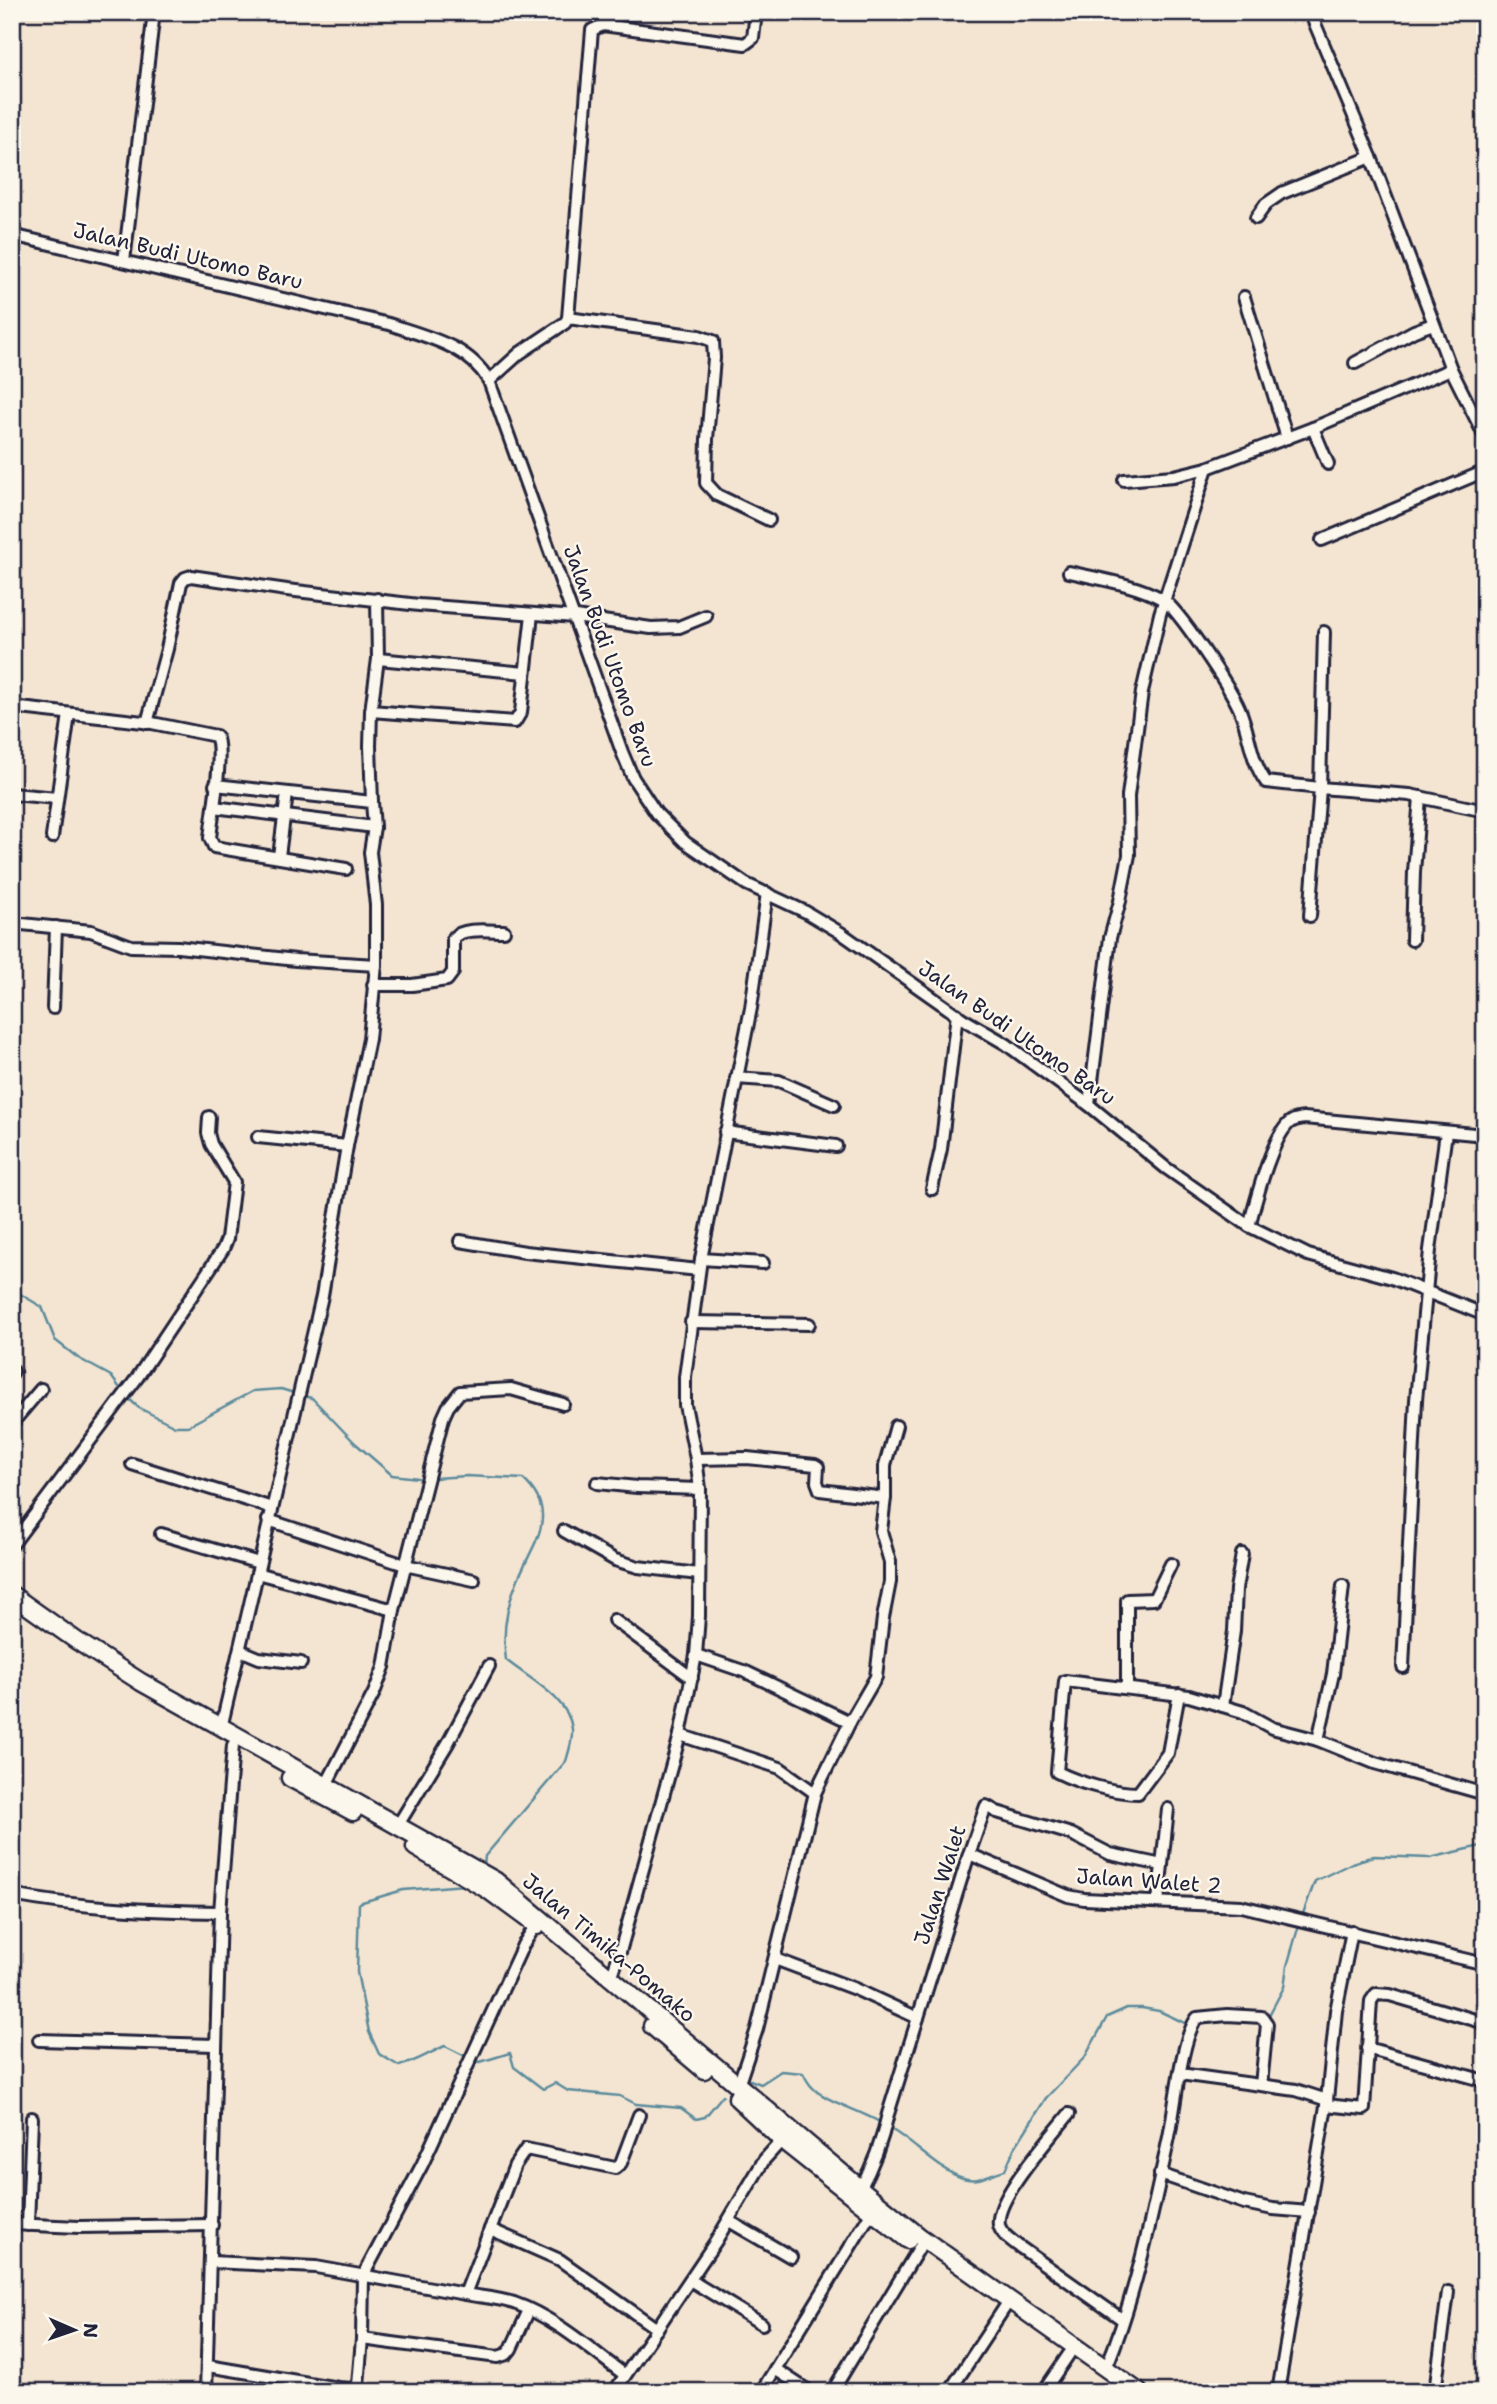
<svg xmlns="http://www.w3.org/2000/svg" width="1497" height="2404" viewBox="0 0 1497 2404" font-family="'Shantell Sans',sans-serif">
<style>
.lines{fill:none;stroke-linecap:round;stroke-linejoin:round}
.stream{stroke:#5b8b9c;stroke-width:2.5}
.minor-casing{stroke:#22223b;stroke-width:16}
.highway-casing{stroke:#22223b;stroke-width:21}
.minor{stroke:#fbf7ec;stroke-width:10}
.highway{stroke:#fbf7ec;stroke-width:16}
.labels{text-anchor:middle;stroke-width:5;stroke-linejoin:round;paint-order:stroke}
.street-label{font-size:21px;fill:#22223b;stroke:#fbf7ec}
</style>
<rect width="100%" height="100%" fill="#f4e5d2"/>
<filter id="ink" filterUnits="userSpaceOnUse"><feTurbulence type="fractalNoise" baseFrequency=".0143" numOctaves="2"/><feDisplacementMap in="SourceGraphic" scale="14" xChannelSelector="R" yChannelSelector="G"/><feConvolveMatrix kernelMatrix="1 2 1 2 8 2 1 2 1" color-interpolation-filters="sRGB"/></filter>
<g filter="url(#ink)">
<g class="lines">
<g class="stream">
<path d="M12 1289 42 1307 55 1340 78 1358 111 1376 122 1391"/>
<path d="M126 1396 139 1408 175 1426H188L253 1391 281 1389 297 1394"/>
<path d="M303 1396 312 1398 355 1443 392 1475 418 1478"/>
<path d="M435 1478 467 1476 523 1479C561 1514 533 1543 518 1579 507 1604 502 1632 506 1660 528 1678 569 1698 572 1729 573 1740 569 1751 566 1761L485 1856 484 1866"/>
<path d="M465 1885 403 1890 359 1903 357 1972 369 2032 379 2054 399 2066C416 2062 429 2053 445 2046L467 2057"/>
<path d="M1301 1919 1315 1881 1352 1863 1374 1856 1430 1858 1485 1845"/>
<path d="M1268 2017 1284 1987 1287 1966 1299 1925"/>
<path d="M1196 2025 1228 2021H1255"/>
<path d="M12 2041 19 2056"/>
<path d="M473 2059 480 2062 510 2053 514 2067 543 2089 555 2083 568 2091 620 2096 636 2104 681 2108 696 2119 705 2117 723 2095"/>
<path d="M743 2084 750 2080 761 2084 781 2071 803 2073C805 2077 808 2083 812 2087 824 2101 862 2111 881 2123"/>
<path d="M892 2130C916 2143 951 2185 978 2179 987 2177 996 2172 1005 2170L1014 2149 1046 2098 1085 2057 1107 2017 1127 2008H1142L1159 2011 1185 2023"/>
</g>
<defs>
<g id="minor">
<path d="M1310 12 1371 157 1451 369 1485 437"/>
<path d="M1256 218 1266 204 1282 193 1371 157"/>
<path d="M12 235 389 324C427 337 468 345 489 381L622 752 633 778 656 813 685 842 746 884 806 912 841 933 963 1019 1006 1044 1089 1105 1166 1168 1249 1226 1308 1255 1392 1278 1485 1315"/>
<path d="M124 261 154 12"/>
<path d="M1244 297 1287 438"/>
<path d="M568 318 699 336 713 341 714 358 707 439 706 483 717 495 769 520"/>
<path d="M1355 363 1414 331 1433 324"/>
<path d="M489 381 520 353 565 323 568 318 592 30 603 25 745 44 753 38 756 12"/>
<path d="M1313 428 1328 464"/>
<path d="M1124 480 1174 476 1207 468 1313 428 1451 369"/>
<path d="M1322 540 1485 471"/>
<path d="M1069 572C1099 579 1135 584 1162 599 1178 608 1230 688 1239 708 1250 733 1250 760 1266 782L1320 788 1324 632"/>
<path d="M378 659 525 673"/>
<path d="M12 707 152 723 216 736C224 752 212 817 210 838L214 847 346 869"/>
<path d="M371 711 515 722 521 712 532 614"/>
<path d="M147 723 167 649 181 583 185 578 191 576 287 590 419 605 575 617 651 628 679 627 706 616"/>
<path d="M215 785 372 802 374 827 370 852 376 905V965L369 1039 347 1146 322 1296 221 1728"/>
<path d="M12 794 57 798"/>
<path d="M372 802 370 746 371 711 378 659 377 599"/>
<path d="M214 807 374 827"/>
<path d="M52 837 69 714"/>
<path d="M279 856 287 794"/>
<path d="M1310 916 1320 788 1410 795 1485 811"/>
<path d="M12 923 91 931 131 946 178 947 296 960 376 965"/>
<path d="M1412 940 1414 872 1420 797"/>
<path d="M373 985H412L447 980 453 972V938C464 927 489 931 504 931"/>
<path d="M53 1008 56 927"/>
<path d="M736 1078 779 1081 834 1105"/>
<path d="M1089 1105 1110 938 1120 901 1129 855 1128 796 1142 692 1160 614 1207 468"/>
<path d="M725 1132 836 1146"/>
<path d="M258 1137 347 1146"/>
<path d="M932 1189 941 1149 957 1014"/>
<path d="M1249 1226C1256 1201 1271 1140 1289 1123 1294 1119 1299 1119 1304 1118L1485 1135"/>
<path d="M460 1241 525 1252 699 1270"/>
<path d="M701 1259 763 1263"/>
<path d="M691 1322 809 1324"/>
<path d="M12 1373 13 1371"/>
<path d="M12 1423 41 1389"/>
<path d="M696 1459 747 1458 815 1465 818 1467 817 1482 820 1490 885 1498"/>
<path d="M132 1464 272 1508"/>
<path d="M597 1483 637 1487 700 1489"/>
<path d="M268 1520 405 1565 474 1580"/>
<path d="M564 1531 615 1560 638 1567 699 1574"/>
<path d="M161 1534 259 1563"/>
<path d="M12 1545 137 1378 223 1249 227 1239 234 1182 211 1144 208 1133 209 1117"/>
<path d="M257 1573 394 1610"/>
<path d="M614 1620 692 1678"/>
<path d="M240 1650 259 1658 301 1663"/>
<path d="M696 1655 746 1672 850 1722"/>
<path d="M1403 1667 1416 1400 1430 1250 1446 1132"/>
<path d="M1127 1687V1600L1154 1599 1171 1564"/>
<path d="M1179 1694 1168 1753 1138 1793C1114 1793 1079 1783 1057 1772L1065 1681 1189 1696 1243 1712 1272 1728 1318 1740 1375 1763 1485 1794"/>
<path d="M1223 1706 1234 1631 1236 1589 1242 1554"/>
<path d="M680 1735 780 1768 815 1793"/>
<path d="M1318 1740 1333 1674 1343 1586"/>
<path d="M326 1785 374 1693 384 1667 394 1610 443 1418 448 1407 460 1392 511 1389 563 1404"/>
<path d="M398 1825 448 1743 489 1666"/>
<path d="M969 1854 1068 1896 1084 1899 1241 1906 1485 1964"/>
<path d="M1162 1865 1168 1809"/>
<path d="M12 1895C80 1908 151 1911 220 1912"/>
<path d="M775 1959 855 1989 918 2018"/>
<path d="M611 1978 620 1952 680 1735 696 1655 699 1616 700 1489 696 1459 685 1405V1377L701 1259 751 1008 767 893"/>
<path d="M39 2040 215 2045"/>
<path d="M1367 2048 1485 2081"/>
<path d="M1180 2074 1296 2090 1327 2100"/>
<path d="M738 2086 757 2029 815 1793 850 1722 876 1677 883 1618 890 1582V1562L881 1531 885 1498V1465L896 1426"/>
<path d="M1326 2105 1364 2109 1371 2001 1376 1994 1390 1995 1485 2023"/>
<path d="M1069 2114C1053 2135 994 2199 999 2225 1001 2234 1010 2239 1017 2245L1123 2320"/>
<path d="M1160 2174 1244 2203 1273 2209 1309 2212"/>
<path d="M860 2189C874 2164 882 2141 888 2114L969 1854 986 1806 997 1812 1071 1834 1110 1854 1162 1865 1158 1902"/>
<path d="M729 2221 791 2257"/>
<path d="M12 2224 79 2227 212 2225"/>
<path d="M28 2225 32 2118"/>
<path d="M490 2229 560 2260 657 2329"/>
<path d="M211 2262 316 2267 465 2294 515 2165 526 2149 615 2168 621 2163 639 2115"/>
<path d="M690 2280 762 2324"/>
<path d="M465 2294C481 2297 498 2298 514 2303 554 2317 591 2350 625 2375"/>
<path d="M362 2339 498 2357 507 2354 511 2349 529 2310"/>
<path d="M208 2366 338 2388 352 2389 358 2385 362 2339 363 2276 422 2165 523 1945 536 1925"/>
<path d="M1106 2368C1135 2299 1153 2211 1169 2137 1175 2108 1181 2039 1197 2018L1227 2015 1262 2017 1267 2024 1261 2085"/>
<path d="M775 2369 810 2392"/>
<path d="M206 2392 220 1912 233 1745"/>
<path d="M614 2392 716 2241 764 2160 782 2140"/>
<path d="M761 2392 871 2213"/>
<path d="M832 2392 919 2248"/>
<path d="M949 2392 1005 2307"/>
<path d="M1043 2392 1069 2354"/>
<path d="M1278 2392 1327 2100 1336 2011 1352 1931"/>
<path d="M1435 2392 1448 2292"/>
</g>
<g id="highway">
<path d="M12 1595 77 1641 141 1682 496 1881 873 2199 919 2236 1139 2392"/>
<path d="M290 1778 353 1812"/>
<path d="M415 1847 488 1890 537 1926"/>
<path d="M652 2026 704 2070"/>
<path d="M737 2098 782 2140 908 2240"/>
</g>
</defs>
<use href="#minor" class="minor-casing"/>
<use href="#highway" class="highway-casing"/>
<use href="#minor" class="minor"/>
<use href="#highway" class="highway"/>
</g>
</g>
<g class="labels">
<g class="street-label">
<text transform="translate(188 256) rotate(13)" y="7">Jalan Budi Utomo Baru</text>
<text transform="translate(610 656) rotate(70)" y="7">Jalan Budi Utomo Baru</text>
<text transform="translate(1017 1033) rotate(35)" y="7">Jalan Budi Utomo Baru</text>
<text transform="translate(1149 1881) rotate(4)" y="7">Jalan Walet 2</text>
<text transform="translate(940 1885) rotate(-72)" y="7">Jalan Walet</text>
<text transform="translate(609 1948) rotate(40)" y="7">Jalan Timika-Pomako</text>
</g>
</g>
<rect width="1497" height="2404" fill="none" stroke="#fbf7ec" stroke-width="42"/>
<rect x="21" y="21" width="1455" height="2362" fill="none" stroke="#22223b" stroke-width="2.5" filter="url(#ink)"/>
<g transform="translate(74 2330) rotate(92)" stroke="#fbf7ec" stroke-width="5" paint-order="stroke">
<path d="M0-5L12 26L0 18L-12 26Z" fill="#22223b"/>
<text y="-10" font-size="19" font-weight="bold" text-anchor="middle" fill="#22223b">N</text>
</g>
</svg>
